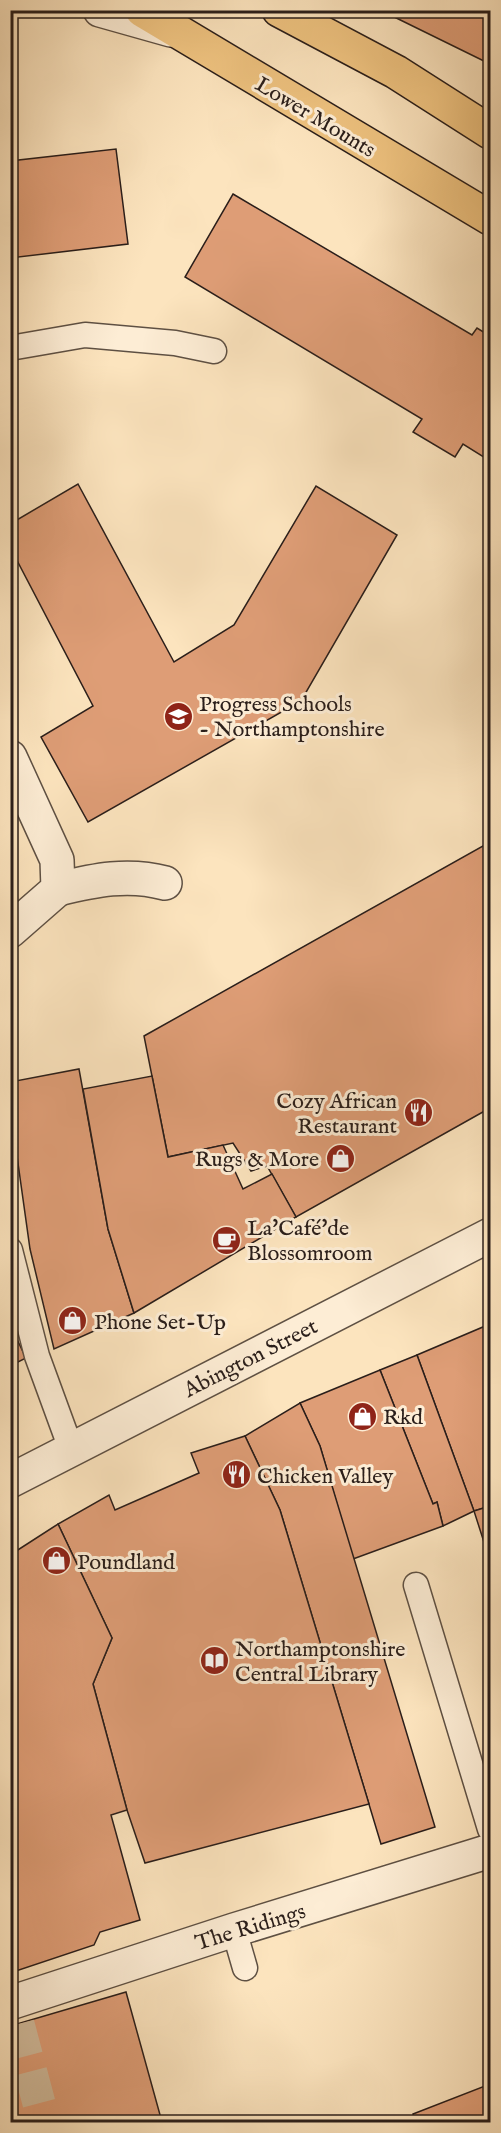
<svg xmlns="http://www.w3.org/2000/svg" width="501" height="2133" viewBox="0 0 501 2133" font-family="'IM FELL English',serif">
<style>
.building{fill:#de9d76;stroke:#2a1e1a;stroke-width:1.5}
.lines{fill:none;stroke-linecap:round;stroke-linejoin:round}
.street-tunnel{stroke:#d2bc9d;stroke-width:33;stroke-dasharray:33 16;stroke-linecap:butt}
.lane-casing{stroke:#5e5043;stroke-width:27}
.street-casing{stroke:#5e5043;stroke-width:36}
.primary-casing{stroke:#2a1e1a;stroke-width:36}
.lane{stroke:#fdedd5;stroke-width:24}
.street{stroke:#fdedd5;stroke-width:33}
.primary{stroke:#eec27f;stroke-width:33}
.labels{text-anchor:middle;stroke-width:6;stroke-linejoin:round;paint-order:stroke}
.street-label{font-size:22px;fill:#2a1e1a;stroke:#fdedd5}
.poi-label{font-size:22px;fill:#2a1e1a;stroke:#fdedd5;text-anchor:start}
</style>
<rect width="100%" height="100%" fill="#fce4be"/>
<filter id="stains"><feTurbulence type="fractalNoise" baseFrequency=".00333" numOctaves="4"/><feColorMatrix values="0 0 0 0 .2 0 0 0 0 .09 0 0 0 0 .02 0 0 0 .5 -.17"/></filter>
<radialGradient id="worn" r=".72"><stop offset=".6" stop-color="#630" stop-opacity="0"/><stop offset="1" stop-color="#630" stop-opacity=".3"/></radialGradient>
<g class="building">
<path d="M380 10H490V64Z"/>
<path d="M116 149 128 244 10 258V161Z"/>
<path d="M233 194 472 335 477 328 490 336V461L463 444 455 457 413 432 422 419 185 277Z"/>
<path d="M78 484 174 662 234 625 316 486 397 535 301 701 88 822 41 737 93 706 10 547V524Z"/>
<path d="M490 842V1108L296 1217 267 1166 251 1171 233 1143 168 1157 144 1036Z"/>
<path d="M79 1069 108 1229 134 1313 54 1349 30 1249 10 1106V1082Z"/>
<path d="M152 1076 168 1157 223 1145 243 1189 272 1174 296 1217 134 1313 108 1229 83 1089Z"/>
<path d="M490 1324V1506L474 1511 417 1355Z"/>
<path d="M10 1325 26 1358 10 1366Z"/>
<path d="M417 1355 474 1511 443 1526 437 1502 433 1504 380 1370Z"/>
<path d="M380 1370 433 1504 437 1502 443 1526 353 1559 320 1446 300 1403Z"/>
<path d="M300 1403 320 1446 435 1827 381 1844 280 1510 245 1436Z"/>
<path d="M245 1436 280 1510 369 1804 145 1863 127 1810 93 1684 112 1638 58 1524 109 1495 115 1510 199 1473 191 1453Z"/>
<path d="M490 1506V1561L474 1511Z"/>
<path d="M58 1524 112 1638 93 1684 127 1810 111 1815 140 1920 100 1932 94 1945 10 1973V1555Z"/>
<path d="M126 1992 162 2122H10V2026Z"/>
<path d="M490 2084V2122H415L413 2114Z"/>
</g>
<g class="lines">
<path class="street-tunnel" d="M18 2024 44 2122"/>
<defs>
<g id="lane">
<path d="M10 348 85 335 175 343 214 351"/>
<path d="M10 1250 37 1356 71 1449"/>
<path d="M416 1585 490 1829"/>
<path d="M234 1930 245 1968"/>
</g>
<g id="street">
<path d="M100 10 171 30"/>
<path d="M10 757 57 860 58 889 10 931"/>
<path d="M58 889C95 880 128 873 165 883"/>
<path d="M10 1481 490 1235"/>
<path d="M10 2003 234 1930 490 1851"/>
</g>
<g id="primary">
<path d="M142 10 490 218"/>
<path d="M279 10 396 72 490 132"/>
</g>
</defs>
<use href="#lane" class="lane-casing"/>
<use href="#street" class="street-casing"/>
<use href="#primary" class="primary-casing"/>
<use href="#lane" class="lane"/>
<use href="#street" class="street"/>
<use href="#primary" class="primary"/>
</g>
<defs>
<symbol id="school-disc" viewBox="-11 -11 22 22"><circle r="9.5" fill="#8f2418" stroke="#fdedd5"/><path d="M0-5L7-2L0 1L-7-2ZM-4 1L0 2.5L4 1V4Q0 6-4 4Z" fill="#fff"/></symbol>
<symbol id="restaurant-disc" viewBox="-11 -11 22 22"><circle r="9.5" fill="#8f2418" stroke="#fdedd5"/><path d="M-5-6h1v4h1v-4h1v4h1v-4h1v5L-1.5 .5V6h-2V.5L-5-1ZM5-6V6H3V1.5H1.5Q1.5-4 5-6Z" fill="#fff"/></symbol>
<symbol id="shop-disc" viewBox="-11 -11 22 22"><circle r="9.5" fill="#8f2418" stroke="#fdedd5"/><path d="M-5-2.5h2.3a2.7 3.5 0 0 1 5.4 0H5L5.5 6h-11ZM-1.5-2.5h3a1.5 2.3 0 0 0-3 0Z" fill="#fff"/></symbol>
<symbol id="cafe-disc" viewBox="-11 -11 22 22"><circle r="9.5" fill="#8f2418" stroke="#fdedd5"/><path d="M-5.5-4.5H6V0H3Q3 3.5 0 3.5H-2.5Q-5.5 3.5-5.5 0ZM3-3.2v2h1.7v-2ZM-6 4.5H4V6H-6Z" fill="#fff"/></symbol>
<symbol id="library-disc" viewBox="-11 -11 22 22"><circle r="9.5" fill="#8f2418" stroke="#fdedd5"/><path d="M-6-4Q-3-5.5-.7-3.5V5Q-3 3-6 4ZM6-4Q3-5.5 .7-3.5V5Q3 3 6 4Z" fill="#fff"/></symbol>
</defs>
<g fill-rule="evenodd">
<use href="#school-disc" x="162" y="700" width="33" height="33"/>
<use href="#restaurant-disc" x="402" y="1096" width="33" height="33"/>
<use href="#shop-disc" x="324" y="1142" width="33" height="33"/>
<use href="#cafe-disc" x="210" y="1224" width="33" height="33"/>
<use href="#shop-disc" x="56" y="1304" width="33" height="33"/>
<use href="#shop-disc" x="346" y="1400" width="33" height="33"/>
<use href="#restaurant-disc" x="220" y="1458" width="33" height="33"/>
<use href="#shop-disc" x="40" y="1544" width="33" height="33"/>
<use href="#library-disc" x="198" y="1644" width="33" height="33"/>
</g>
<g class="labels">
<g class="street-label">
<text transform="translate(316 116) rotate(31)" y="8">Lower Mounts</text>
<text transform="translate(250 1357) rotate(-27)" y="8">Abington Street</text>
<text transform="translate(250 1926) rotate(-17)" y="8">The Ridings</text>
</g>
<g class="poi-label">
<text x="199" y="711">Progress Schools<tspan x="199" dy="25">- Northamptonshire</tspan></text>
<text x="397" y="1108" text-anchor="end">Cozy African<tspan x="397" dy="25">Restaurant</tspan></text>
<text x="319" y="1166" text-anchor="end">Rugs &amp; More</text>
<text x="247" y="1235">La'Café'de<tspan x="247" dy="25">Blossomroom</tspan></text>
<text x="94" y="1329">Phone Set-Up</text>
<text x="383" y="1424">Rkd</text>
<text x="257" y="1483">Chicken Valley</text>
<text x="77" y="1569">Poundland</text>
<text x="235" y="1656">Northamptonshire<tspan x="235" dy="25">Central Library</tspan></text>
</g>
</g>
<rect width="501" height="2133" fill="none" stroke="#fce4be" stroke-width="36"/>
<rect x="12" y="12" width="477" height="2109" fill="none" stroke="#2a1e1a" stroke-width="3"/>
<rect x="18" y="18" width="465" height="2097" fill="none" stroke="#2a1e1a" stroke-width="1.5"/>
<rect width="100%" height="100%" filter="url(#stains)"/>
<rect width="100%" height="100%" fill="url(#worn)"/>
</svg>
